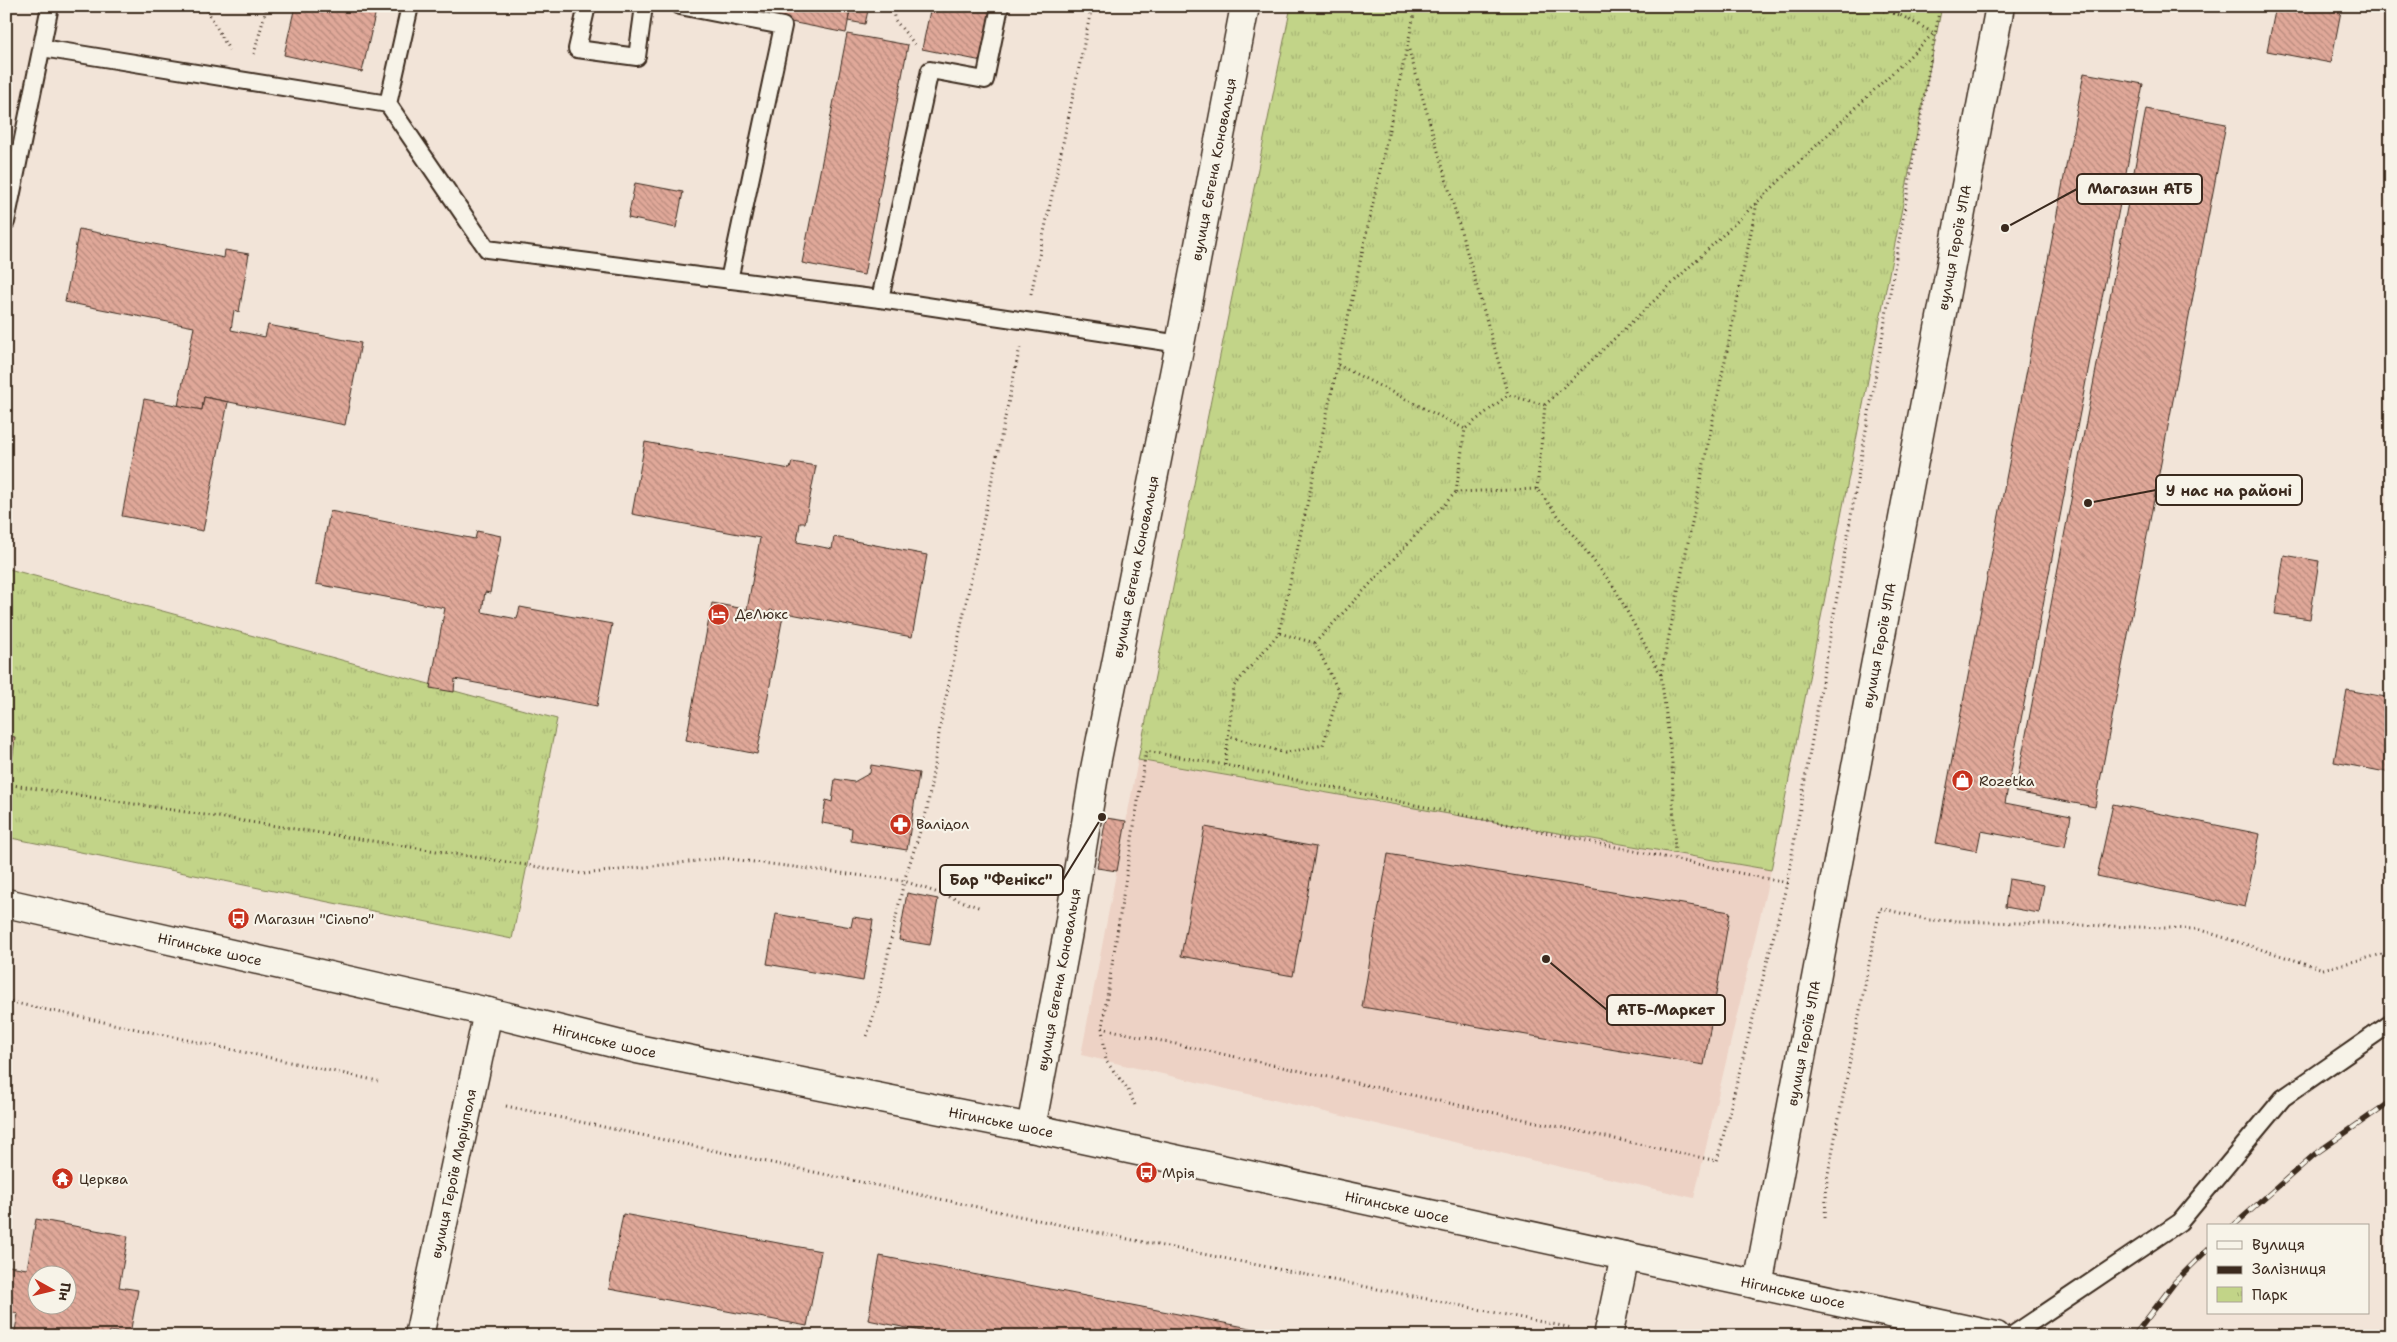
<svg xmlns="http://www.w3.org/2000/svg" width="2397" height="1342" viewBox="0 0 2397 1342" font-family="'Shantell Sans',sans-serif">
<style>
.built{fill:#edd2c5}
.park{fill:url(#park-tufts);stroke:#7e7f53}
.building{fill:url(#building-back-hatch);stroke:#3b2a1e;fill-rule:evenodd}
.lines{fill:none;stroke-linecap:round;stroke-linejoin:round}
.lane-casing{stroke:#3b2a1e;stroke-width:20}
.street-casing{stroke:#3b2a1e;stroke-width:31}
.secondary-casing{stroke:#3b2a1e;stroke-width:31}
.path{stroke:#3b2a1e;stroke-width:3;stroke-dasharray:1 4;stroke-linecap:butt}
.lane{stroke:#f7f3e8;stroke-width:16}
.street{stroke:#f7f3e8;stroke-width:28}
.secondary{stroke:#f7f3e8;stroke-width:28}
.rail-casing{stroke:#3b2a1e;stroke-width:5.5}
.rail{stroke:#f7f3e8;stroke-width:4;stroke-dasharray:11;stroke-linecap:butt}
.labels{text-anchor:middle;stroke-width:4.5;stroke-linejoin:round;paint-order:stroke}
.street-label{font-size:14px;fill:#3b2a1e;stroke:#f7f3e8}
.poi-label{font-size:14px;fill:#3b2a1e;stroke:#f7f3e8;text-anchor:start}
.leader{fill:none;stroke:#3b2a1e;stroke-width:2}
.callout-dot{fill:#3b2a1e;stroke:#f7f3e8;stroke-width:2}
.callout{fill:#f7f3e8;stroke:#3b2a1e;stroke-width:2}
.callout-label{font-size:15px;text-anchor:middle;font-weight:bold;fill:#3b2a1e}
</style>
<defs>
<pattern id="park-tufts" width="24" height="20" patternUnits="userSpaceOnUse" patternTransform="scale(1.25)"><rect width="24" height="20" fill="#c2d488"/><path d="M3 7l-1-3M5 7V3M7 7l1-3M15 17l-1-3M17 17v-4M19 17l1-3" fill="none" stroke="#a8b675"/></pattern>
<pattern id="building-back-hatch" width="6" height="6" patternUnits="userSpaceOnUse" patternTransform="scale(1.25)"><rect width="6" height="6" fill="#e0a899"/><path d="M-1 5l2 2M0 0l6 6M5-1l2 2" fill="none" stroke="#b7897c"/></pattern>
</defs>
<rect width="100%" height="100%" fill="#f2e4d8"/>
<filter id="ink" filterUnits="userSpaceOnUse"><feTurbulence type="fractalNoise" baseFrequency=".02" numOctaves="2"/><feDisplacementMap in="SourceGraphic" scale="10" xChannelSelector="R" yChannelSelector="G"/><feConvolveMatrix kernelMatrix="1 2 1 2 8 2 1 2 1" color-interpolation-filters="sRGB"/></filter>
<g filter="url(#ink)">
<path class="built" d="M1138 760 1771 870 1694 1198 1081 1055Z"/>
<g class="park">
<path d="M1291 6H1942L1771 870 1138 760Z"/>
<path d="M9 569 557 719 512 939 6 837V583Z"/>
</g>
<g class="building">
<path d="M295 6H377L362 72 284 55Z"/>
<path d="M710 6H851L846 33Z"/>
<path d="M851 6H869L865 24 848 21Z"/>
<path d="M931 6H993L982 61 922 49Z"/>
<path d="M2276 6H2342L2331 63 2267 51Z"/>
<path d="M847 34 908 45 864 275 802 263Z"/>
<path d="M2084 73 2143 84 2005 803 2071 816 2065 847 1981 831 1977 851 1936 843Z"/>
<path d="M2146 109 2226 124 2095 807 2015 792Z"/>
<path d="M635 183 683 192 676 228 628 218Z"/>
<path d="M79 229 224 258 225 250 249 254 239 312 234 310 231 330 265 337 268 325 361 343 345 425 204 397 202 410 178 406 194 327 65 302Z"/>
<path d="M204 397 228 402 203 531 122 516 144 399 202 410Z"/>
<path d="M645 442 790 469 792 462 816 466 805 523H800L797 542 832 549 834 537 927 555 912 637 770 610V614L747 610 760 538 632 514Z"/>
<path d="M330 511 475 539 477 531 501 536 490 593 485 592 482 612 517 619 520 607 612 624 597 706 455 679 454 692 430 688 445 608 316 584Z"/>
<path d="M2284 555 2319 561 2310 619 2275 614Z"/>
<path d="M712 603 783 616 757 754 686 740Z"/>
<path d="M2347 690 2391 698V773L2334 762Z"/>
<path d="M6 736 15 737 12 761 6 760Z"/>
<path d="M871 765 919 773 907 850 851 841 852 828 822 823 826 800 832 802 835 779 854 782 870 773Z"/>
<path d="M2113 804 2260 834 2245 907 2097 876Z"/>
<path d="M1106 818 1126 821 1117 871 1097 868Z"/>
<path d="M1205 827 1316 847 1293 976 1181 956Z"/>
<path d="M1388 854 1730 912 1704 1065 1362 1007Z"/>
<path d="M2009 879 2044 885 2039 913 2005 907Z"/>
<path d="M907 893 938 899 930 945 899 940Z"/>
<path d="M776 914 851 927 853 917 873 920 863 981 767 964Z"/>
<path d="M623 1214 821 1251 807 1326 609 1289Z"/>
<path d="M36 1219 128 1236 119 1287 138 1290 130 1334 110 1331 109 1336H14L18 1314 6 1311V1282L9 1266 27 1269ZM38 1274H68V1304H38Z"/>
<path d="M880 1256 1260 1330 1259 1336H946L868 1320Z"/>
</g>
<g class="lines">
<defs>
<g id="lane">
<path d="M587 6 577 49 637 57 644 6"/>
<path d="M680 6 783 26 729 280"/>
<path d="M1000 6 985 80 930 70 880 299 1180 344"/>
<path d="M42 48 388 104 410 6"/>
<path d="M388 104 487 249 880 299"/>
<path d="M6 222 50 6"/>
<path d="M2011 1336 2180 1222 2283 1098 2391 1023"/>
</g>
<path id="street" d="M1608 1336 1625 1256"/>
<g id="secondary">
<path id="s1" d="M6 903 488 1012 637 1049 1031 1128 1996 1336"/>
<path id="s2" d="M1031 1128 1068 932 1095 769 1180 344 1245 6"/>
<path id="s3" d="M1758 1285 2000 6"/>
<path id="s4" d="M419 1336 488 1012"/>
</g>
</defs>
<use href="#lane" class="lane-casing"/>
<use href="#street" class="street-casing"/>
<use href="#secondary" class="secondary-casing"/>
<g class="path">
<path d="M205 6 229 50"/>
<path d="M891 6 895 20 917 47"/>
<path d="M1864 6 1900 15 1902 6"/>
<path d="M1409 50 1508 395"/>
<path d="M254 54 267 6"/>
<path d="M1031 294 1092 6"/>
<path d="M1338 365 1465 429"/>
<path d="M1545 405 1934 33 1900 15"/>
<path d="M1537 489 1545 405 1508 395 1465 429 1456 492 1537 489 1614 587 1661 675 1672 762 1675 858"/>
<path d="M1279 633 1416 6"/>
<path d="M1315 643 1456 492"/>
<path d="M1661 675 1757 203"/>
<path d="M1225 765 1234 686 1279 633 1315 643 1339 692 1323 745 1285 753 1229 736"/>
<path d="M6 784 584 874 723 858 904 881 981 908"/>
<path d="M1787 883 1225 765 1146 751 1102 1028 1717 1161 1787 883 1940 6"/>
<path d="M6 1001 378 1081"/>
<path d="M1102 1028 1106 1061 1127 1088 1136 1107"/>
<path d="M867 1036 877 1004 904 881 927 810 941 721 1020 347"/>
<path d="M506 1106 1108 1235 1572 1328"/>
<path d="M1825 1217 1827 1179 1880 908 1929 920 2197 929 2323 969 2391 952"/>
</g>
<use href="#lane" class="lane"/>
<use href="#street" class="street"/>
<use href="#secondary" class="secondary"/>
<defs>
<g id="rail">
<path d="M2233 1226 2315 1154 2391 1101"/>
<path d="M2134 1336 2175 1282 2208 1249"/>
</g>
</defs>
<use href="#rail" class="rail-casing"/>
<use href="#rail" class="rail"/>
</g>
</g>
<defs>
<symbol id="hotel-disc" viewBox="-11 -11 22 22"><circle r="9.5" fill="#c8321e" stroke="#f7f3e8"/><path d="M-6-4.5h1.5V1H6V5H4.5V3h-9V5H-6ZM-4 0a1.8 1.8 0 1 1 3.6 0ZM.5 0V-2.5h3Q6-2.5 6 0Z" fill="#fff"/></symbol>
<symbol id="shop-disc" viewBox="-11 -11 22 22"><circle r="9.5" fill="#c8321e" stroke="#f7f3e8"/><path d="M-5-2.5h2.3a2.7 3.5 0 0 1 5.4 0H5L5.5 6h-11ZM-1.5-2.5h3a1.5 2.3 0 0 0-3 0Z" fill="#fff"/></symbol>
<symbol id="pharmacy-disc" viewBox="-11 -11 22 22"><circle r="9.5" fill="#c8321e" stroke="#f7f3e8"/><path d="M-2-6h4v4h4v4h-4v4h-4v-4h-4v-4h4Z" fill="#fff"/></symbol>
<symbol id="bus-disc" viewBox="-11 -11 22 22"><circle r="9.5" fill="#c8321e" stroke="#f7f3e8"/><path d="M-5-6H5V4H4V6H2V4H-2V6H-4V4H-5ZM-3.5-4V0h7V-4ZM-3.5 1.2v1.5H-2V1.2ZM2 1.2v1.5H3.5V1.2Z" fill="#fff"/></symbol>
<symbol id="temple-disc" viewBox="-11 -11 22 22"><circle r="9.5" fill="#c8321e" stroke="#f7f3e8"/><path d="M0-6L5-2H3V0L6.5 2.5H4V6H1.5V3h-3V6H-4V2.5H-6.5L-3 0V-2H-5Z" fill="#fff"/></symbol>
</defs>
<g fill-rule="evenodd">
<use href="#hotel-disc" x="706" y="602" width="25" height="25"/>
<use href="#shop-disc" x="1950" y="768" width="25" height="25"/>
<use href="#pharmacy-disc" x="888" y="812" width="25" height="25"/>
<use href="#bus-disc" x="226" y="906" width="25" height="25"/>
<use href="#bus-disc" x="1134" y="1160" width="25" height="25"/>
<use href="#temple-disc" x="50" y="1166" width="25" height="25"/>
</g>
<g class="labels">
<g class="street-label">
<text dy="5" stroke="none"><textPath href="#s2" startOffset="976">вулиця Євгена Коновальця</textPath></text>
<text dy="5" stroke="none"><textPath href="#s3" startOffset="1056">вулиця Героїв УПА</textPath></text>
<text dy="5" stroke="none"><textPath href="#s2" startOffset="571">вулиця Євгена Коновальця</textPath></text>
<text dy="5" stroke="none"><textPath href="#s3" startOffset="651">вулиця Героїв УПА</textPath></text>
<text dy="5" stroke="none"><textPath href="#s1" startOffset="209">Нігинське шосе</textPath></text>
<text dy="5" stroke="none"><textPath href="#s2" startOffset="151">вулиця Євгена Коновальця</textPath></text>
<text dy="5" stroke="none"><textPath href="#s1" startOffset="614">Нігинське шосе</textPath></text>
<text dy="5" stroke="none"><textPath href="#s3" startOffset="246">вулиця Героїв УПА</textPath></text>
<text dy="5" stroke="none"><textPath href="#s1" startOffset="1019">Нігинське шосе</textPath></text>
<text dy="5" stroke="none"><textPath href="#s4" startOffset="166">вулиця Героїв Маріуполя</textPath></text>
<text dy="5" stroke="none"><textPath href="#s1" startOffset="1424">Нігинське шосе</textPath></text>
<text dy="5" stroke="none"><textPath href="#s1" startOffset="1829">Нігинське шосе</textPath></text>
</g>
<g class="poi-label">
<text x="735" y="619">ДеЛюкс</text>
<text x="1979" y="786">Rozetka</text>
<text x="916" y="829">Валідол</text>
<text x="254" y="924">Магазин "Сільпо"</text>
<text x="1162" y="1178">Мрія</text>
<text x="79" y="1184">Церква</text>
</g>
</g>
<path class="leader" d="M2005 228L2077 189M2088 503L2156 490M1102 817L1063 880M1546 959L1607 1010"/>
<g class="callout-dot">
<circle cx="2005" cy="228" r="5"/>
<circle cx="2088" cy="503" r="5"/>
<circle cx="1102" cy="817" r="5"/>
<circle cx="1546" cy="959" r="5"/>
</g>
<g class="callout">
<rect x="2077" y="174" width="125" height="30" rx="5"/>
<rect x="2156" y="475" width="146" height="30" rx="5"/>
<rect x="940" y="865" width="123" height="30" rx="5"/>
<rect x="1607" y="995" width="118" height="30" rx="5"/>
</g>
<g class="callout-label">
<text x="2140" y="194">Магазин АТБ</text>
<text x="2229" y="496">У нас на районі</text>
<text x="1001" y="885">Бар "Фенікс"</text>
<text x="1666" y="1015">АТБ-Маркет</text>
</g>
<rect width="2397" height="1342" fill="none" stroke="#f7f3e8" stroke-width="25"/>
<rect x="12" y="12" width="2372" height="1317" fill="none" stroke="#3b2a1e" stroke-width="2" filter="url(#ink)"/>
<rect x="2207" y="1224" width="162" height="90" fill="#f7f3e8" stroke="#aca397"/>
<rect x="2217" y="1241" width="25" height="8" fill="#f7f3e8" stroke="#aca397"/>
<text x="2252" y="1250" font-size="15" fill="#3b2a1e">Вулиця</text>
<rect x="2217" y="1266" width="25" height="8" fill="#3b2a1e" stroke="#aca397"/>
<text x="2252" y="1274" font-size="15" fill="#3b2a1e">Залізниця</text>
<rect x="2217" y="1287" width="25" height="15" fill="url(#park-tufts)" stroke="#aca397"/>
<text x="2252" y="1300" font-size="15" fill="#3b2a1e">Парк</text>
<g transform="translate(52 1290) rotate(98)"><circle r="24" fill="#f7f3e8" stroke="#aca397"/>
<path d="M0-4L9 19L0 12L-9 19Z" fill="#c8321e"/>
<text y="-8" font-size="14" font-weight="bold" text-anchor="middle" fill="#3b2a1e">Пн</text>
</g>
</svg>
